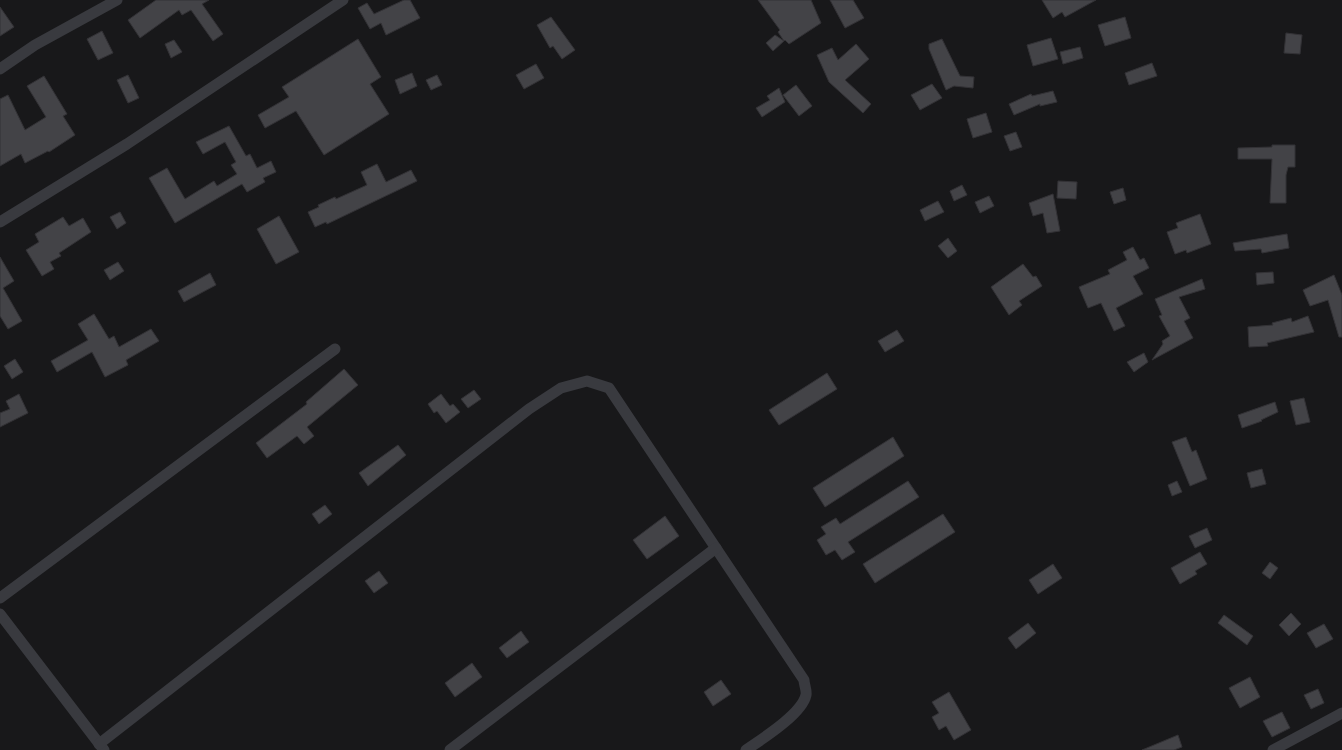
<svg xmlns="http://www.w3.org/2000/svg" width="1342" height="750" viewBox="0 0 1342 750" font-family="Jost,sans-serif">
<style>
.building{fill:#434347;stroke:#333236}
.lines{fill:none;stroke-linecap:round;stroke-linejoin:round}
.minor{stroke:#393a3f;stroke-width:11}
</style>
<rect width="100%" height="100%" fill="#18181a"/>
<g class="building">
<path d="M156 0H209L202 4 223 34 213 41 191 10 182 15 179 10 140 38 128 20Z"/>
<path d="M404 0H410L420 18 386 35 381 23 370 29 358 8 367 3 374 14Z"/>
<path d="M758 0H811L821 23 789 44 785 40 784 41 778 32 780 30Z"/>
<path d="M830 0H853L864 18 845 28Z"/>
<path d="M1042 0H1096L1065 17 1062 12 1053 18Z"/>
<path d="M0 7 14 27 0 36Z"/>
<path d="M551 17 575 50 562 59 553 46 550 48 537 25Z"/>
<path d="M1125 17 1131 38 1105 46 1098 25Z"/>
<path d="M102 31 113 53 98 60 87 39Z"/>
<path d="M1286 33 1302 35 1300 54 1284 53Z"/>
<path d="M775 35 784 41 773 51 766 43Z"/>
<path d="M1051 38 1058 59 1033 66 1027 45Z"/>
<path d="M358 39 381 77 370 84 389 114 324 155 296 111 265 128 258 115 289 97 282 87Z"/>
<path d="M942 39 960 76 974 77 973 88 954 86 946 90 929 49V44Z"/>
<path d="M174 40 182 52 171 58 165 44Z"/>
<path d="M856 44 869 59 845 80 871 104 863 113 829 82 817 55 832 48 838 60Z"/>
<path d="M1080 47 1083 58 1063 64 1060 52Z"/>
<path d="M1152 63 1157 76 1129 85 1125 73Z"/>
<path d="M536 64 544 78 524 89 516 75Z"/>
<path d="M412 73 417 86 400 94 395 80Z"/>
<path d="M128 75 139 98 128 103 117 80Z"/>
<path d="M437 75 442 85 431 90 426 80Z"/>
<path d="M44 76 67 114 63 116 75 135 49 152 48 151 25 163 21 154 0 166V99L8 95 25 130 46 117 27 86Z"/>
<path d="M932 84 942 98 920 110 911 95Z"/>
<path d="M796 85 812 106 799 116 783 95Z"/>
<path d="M779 88 785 102 762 117 756 108 770 100 767 96Z"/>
<path d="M1053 91 1057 102 1040 106V104L1014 115 1009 104 1031 94 1032 96Z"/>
<path d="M986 113 992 132 973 138 967 119Z"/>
<path d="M229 126 246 156 250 154 257 168 271 161 276 172 263 178 265 182 247 192 242 184 175 223 149 178 167 168 185 199 214 181 217 186 237 174 231 165 236 162 225 142 203 154 196 142Z"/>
<path d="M1016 132 1022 147 1010 151 1004 136Z"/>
<path d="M1272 145H1295V167H1288L1286 175V203H1270L1272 159H1238V148L1272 147Z"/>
<path d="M377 164 386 182 411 170 417 181 327 224 326 222 315 227 308 212 319 207 318 205 335 197 336 199 367 185 361 172Z"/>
<path d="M1058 181 1077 182 1076 199 1057 198Z"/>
<path d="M962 185 967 195 954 201 950 191Z"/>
<path d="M1123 188 1126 200 1114 204 1110 192Z"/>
<path d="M1053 194 1060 231 1047 233 1043 213 1033 216 1029 203Z"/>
<path d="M989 196 994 206 980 213 975 202Z"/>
<path d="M938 201 944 212 925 221 920 210Z"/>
<path d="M120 212 126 223 117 229 110 217Z"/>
<path d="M1200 214 1211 244 1187 253 1186 250 1175 254 1167 232 1178 228 1176 223Z"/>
<path d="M279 216 299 252 276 264 257 229Z"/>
<path d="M63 217 69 226 83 218 91 232 59 253 61 256 50 262 54 269 42 276 26 250 39 242 35 234Z"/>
<path d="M1287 234 1289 248 1262 253 1261 249 1235 251 1233 243Z"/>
<path d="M948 238 957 251 948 258 938 246Z"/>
<path d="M1133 247 1140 260 1144 258 1149 268 1133 276 1143 294 1116 308 1125 326 1114 331 1101 303 1088 308 1079 287 1110 274 1108 270 1127 260 1123 252Z"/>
<path d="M0 257 14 281 3 288 22 321 8 329 0 316Z"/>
<path d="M118 262 124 271 110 280 104 270Z"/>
<path d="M1023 264 1033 277 1036 276 1042 286 1019 301 1022 305 1009 315 991 287Z"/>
<path d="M1273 272 1274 283 1257 285 1256 273Z"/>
<path d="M210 273 216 285 184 302 178 291Z"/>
<path d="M1334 275 1342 295V337H1339L1328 300 1310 306 1303 290Z"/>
<path d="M1202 279 1205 289 1179 297 1190 318 1184 321 1193 338 1152 360 1163 344 1162 341 1170 336 1159 316 1162 315 1155 299Z"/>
<path d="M94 314 109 339 114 336 119 347 151 329 159 341 126 360 128 365 105 377 92 352 57 372 51 361 88 340 78 324Z"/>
<path d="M1308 316 1314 332 1267 343 1268 346 1249 347 1248 327 1273 325 1272 323 1291 318 1292 322Z"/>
<path d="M897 330 904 341 885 352 878 341Z"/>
<path d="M1144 353 1148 362 1134 372 1127 362Z"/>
<path d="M15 359 23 372 12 379 4 366Z"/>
<path d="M344 369 358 385 307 427 314 436 304 444 297 436 267 458 256 443 307 404 306 402Z"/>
<path d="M827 373 837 389 779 425 769 410Z"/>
<path d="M474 390 481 399 468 408 461 399Z"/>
<path d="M19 394 28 413 0 427V413L10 409 6 401Z"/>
<path d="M441 394 450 406 453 404 460 412 446 423 437 411 434 413 428 404Z"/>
<path d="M1304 398 1310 422 1296 425 1290 401Z"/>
<path d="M1275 402 1278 412 1261 420 1262 421 1242 428 1238 415Z"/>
<path d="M893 437 904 456 825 507 813 488Z"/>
<path d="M1186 437 1192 452 1196 450 1207 479 1190 486 1172 442Z"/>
<path d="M398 445 406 455 368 486 359 473Z"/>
<path d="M1262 469 1266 484 1251 488 1247 473Z"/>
<path d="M908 481 919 497 848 542 855 552 842 560 835 550 826 555 817 540 826 534 821 527 836 518 840 524Z"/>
<path d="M1177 481 1182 492 1172 496 1168 485Z"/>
<path d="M325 505 332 514 319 524 312 514Z"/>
<path d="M943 514 955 532 875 583 863 564Z"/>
<path d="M665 516 679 536 647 559 633 540Z"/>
<path d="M1207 528 1212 540 1195 548 1189 536Z"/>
<path d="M1200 552 1207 564 1195 571 1197 574 1180 584 1171 568Z"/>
<path d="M1270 562 1278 568 1270 579 1262 573Z"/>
<path d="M1053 564 1062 578 1038 594 1029 580Z"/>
<path d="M379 571 388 583 374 593 365 581Z"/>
<path d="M1291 613 1301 624 1289 636 1279 625Z"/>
<path d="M1224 615 1253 636 1247 645 1218 623Z"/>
<path d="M1028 623 1036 633 1016 649 1008 638Z"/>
<path d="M1324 624 1333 639 1316 648 1307 633Z"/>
<path d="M521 631 529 642 507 658 499 648Z"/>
<path d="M472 663 482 677 455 697 445 683Z"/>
<path d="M1250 677 1260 697 1240 708 1229 688Z"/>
<path d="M721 680 731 694 713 706 704 692Z"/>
<path d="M1318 689 1324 703 1311 709 1304 695Z"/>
<path d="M949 692 971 730 954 740 946 726 939 730 932 717 939 713 932 702Z"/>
<path d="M1282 712 1290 728 1272 737 1263 721Z"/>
<path d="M1178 735 1182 747 1174 750H1142Z"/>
</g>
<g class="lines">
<g class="minor">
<path d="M0 69 35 45 117 0"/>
<path d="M0 222 127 144 343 0"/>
<path d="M0 598 335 349"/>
<path d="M0 614 104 750"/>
<path d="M99 744 529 409 561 388 587 381 609 388 621 406 804 680C804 684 807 691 806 695 802 714 762 739 746 750"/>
<path d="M450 750 716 548"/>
<path d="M1273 750 1342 713"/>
</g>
</g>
</svg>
